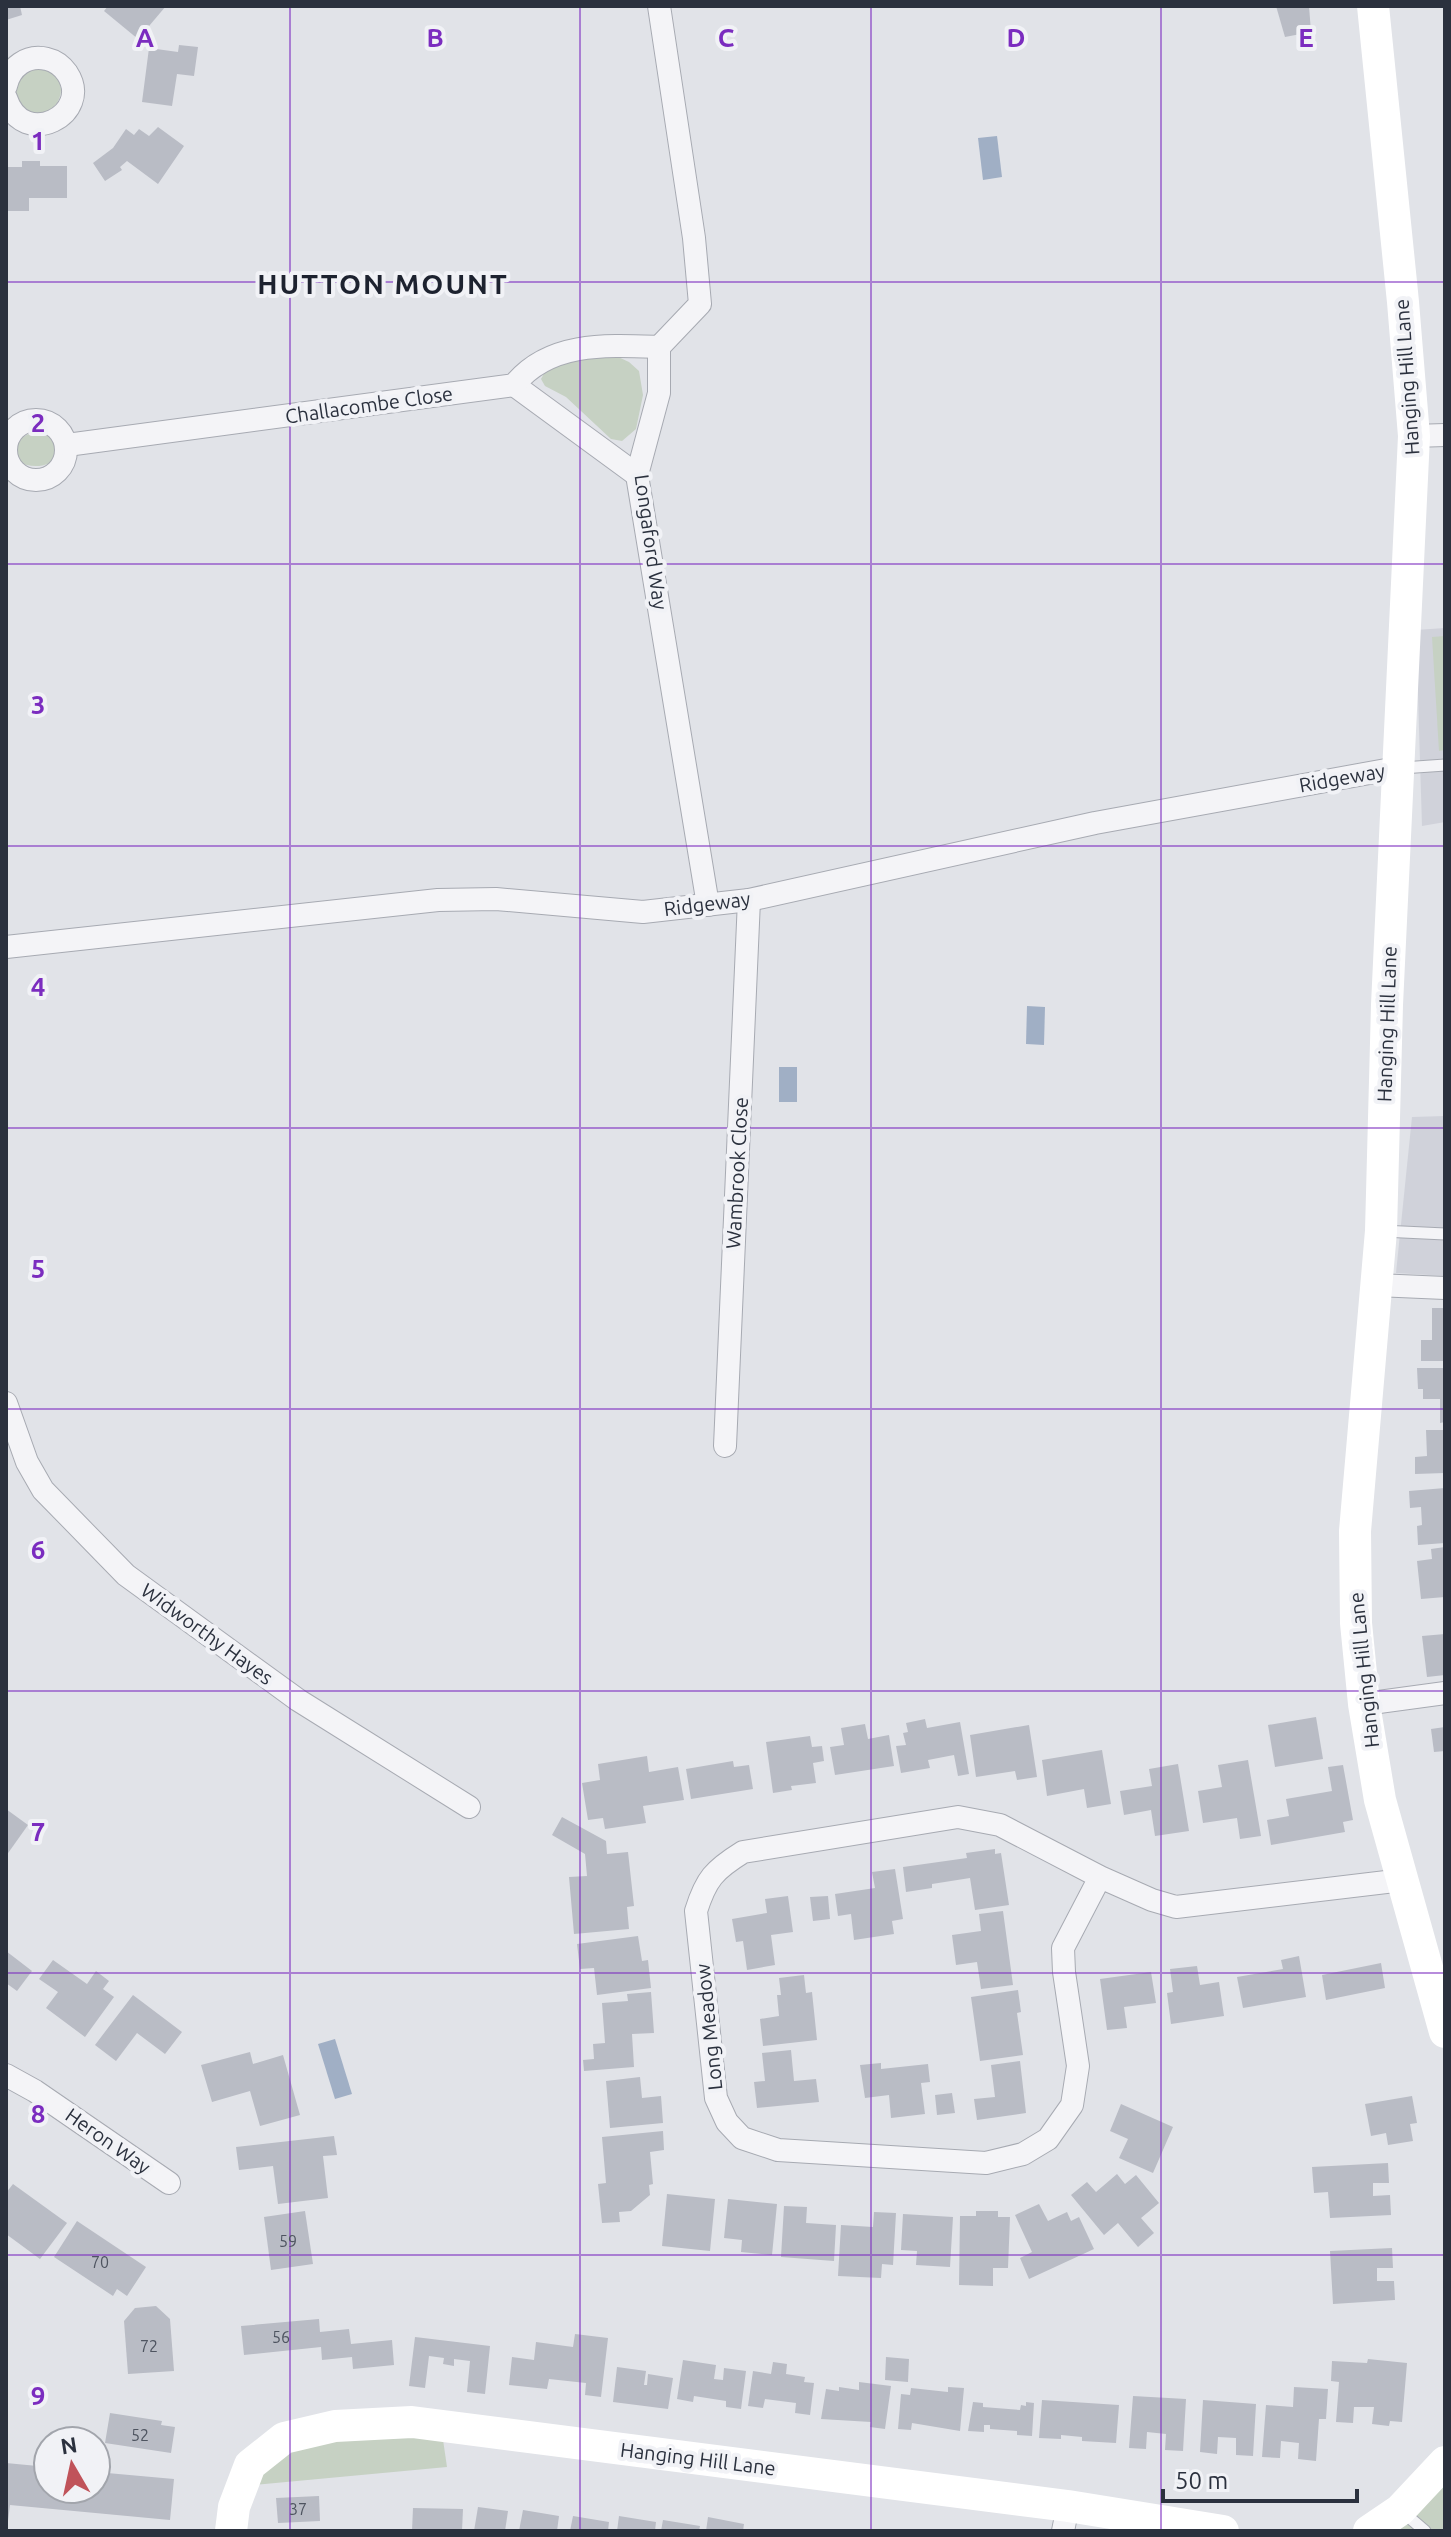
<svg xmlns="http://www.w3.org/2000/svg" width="1451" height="2537" viewBox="0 0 1451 2537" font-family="Ubuntu,sans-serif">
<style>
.built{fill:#d0d2da}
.green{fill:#c6d1c3}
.water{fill:#a0afc5}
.building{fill:#b9bcc5}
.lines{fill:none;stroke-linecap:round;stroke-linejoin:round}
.lane-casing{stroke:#a7aab2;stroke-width:13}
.street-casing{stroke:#a7aab2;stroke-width:24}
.lane{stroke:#f4f4f7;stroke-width:11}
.street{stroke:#f4f4f7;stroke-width:22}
.secondary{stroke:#fff;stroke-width:32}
.grid{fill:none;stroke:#7b2cbf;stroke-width:2;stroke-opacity:0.55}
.labels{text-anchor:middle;stroke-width:8;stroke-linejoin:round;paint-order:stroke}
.number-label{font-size:16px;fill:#4e5460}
.street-label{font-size:20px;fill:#2b313e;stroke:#f1f2f6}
.district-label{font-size:28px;font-weight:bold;letter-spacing:2px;fill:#1d222f;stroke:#f1f2f6}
.grid-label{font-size:26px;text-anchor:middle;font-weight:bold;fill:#7b2cbf;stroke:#f1f2f6;stroke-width:8;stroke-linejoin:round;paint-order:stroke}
</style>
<rect width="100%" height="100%" fill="#e1e3e8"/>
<g class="built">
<path d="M1445 628V822L1422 826 1416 630Z"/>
<path d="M1445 1116V1276L1396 1273 1412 1117Z"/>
</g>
<g class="green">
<circle cx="38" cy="90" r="23"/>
<path d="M616 356 629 362 639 371 643 395 636 429 622 441 611 439 566 397 545 386 541 379C553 353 591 357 616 356Z"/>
<path d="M40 431 56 436 62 443 61 455C48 468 32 469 16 461 10 442 23 434 40 431Z"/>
<path d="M1445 636V750L1439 751 1432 637Z"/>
<path d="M441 2426 447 2467 253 2485 284 2438Z"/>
<path d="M1445 2462V2531H1383Z"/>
</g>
<g class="water">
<path d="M997 136 1002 177 983 180 978 138Z"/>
<path d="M1027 1006 1045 1007 1044 1045 1026 1044Z"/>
<rect x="779" y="1067" width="18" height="35"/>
<path d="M335 2039 352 2094 335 2099 318 2044Z"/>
</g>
<g class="building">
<path d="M6 6H20L22 15 6 20Z"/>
<path d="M108 6H166L138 39 104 11Z"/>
<path d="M1276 6H1309L1311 32 1285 37Z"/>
<path d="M179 45 198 47 194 76 177 74 172 106 142 102 149 48 178 52Z"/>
<path d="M158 127 184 146 158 184 127 161 120 167 122 170 105 181 93 163 113 148 126 129 134 135 139 129 149 136Z"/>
<path d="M22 161H40V166H67V198H29V211H6V167H22Z"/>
<path d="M1432 1308H1445V1361H1421V1340H1432Z"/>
<path d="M1417 1368H1445V1422L1440 1423V1399H1423V1389H1418Z"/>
<path d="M1426 1430H1445V1473L1415 1474V1457L1427 1456Z"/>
<path d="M1445 1488V1543L1418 1545 1417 1526 1422 1525 1421 1507 1410 1508 1409 1491Z"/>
<path d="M1445 1547V1597L1421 1599 1417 1561 1432 1559 1431 1549Z"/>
<path d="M1445 1634V1675L1427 1677 1422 1636Z"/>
<path d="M1316 1717 1323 1759 1275 1767 1268 1725Z"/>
<path d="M925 1719 927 1728 960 1722 969 1774 958 1776 954 1755 928 1760 930 1768 901 1773 896 1746 906 1745 903 1733 908 1732 906 1723Z"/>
<path d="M865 1724 868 1739 889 1735 894 1766 835 1775 830 1747 844 1745 841 1728Z"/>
<path d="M1029 1725 1037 1777 1017 1780 1015 1771 976 1777 970 1735Z"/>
<path d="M1445 1727V1751L1434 1752 1431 1729Z"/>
<path d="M810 1736 812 1747 822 1746 824 1761 813 1763 816 1783 791 1786 792 1790 773 1793 766 1742Z"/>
<path d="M1102 1750 1111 1804 1087 1808 1084 1789 1047 1796 1042 1760Z"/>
<path d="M647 1756 649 1772 678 1767 684 1800 643 1806 646 1823 605 1829 603 1818 588 1820 582 1783 600 1780 598 1764Z"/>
<path d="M1248 1760 1261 1836 1240 1839 1237 1818 1203 1823 1198 1791 1222 1787 1218 1765Z"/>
<path d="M733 1761 734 1767 749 1765 753 1789 691 1799 686 1769Z"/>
<path d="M1178 1764 1189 1831 1155 1836 1151 1810 1124 1815 1120 1791 1152 1786 1149 1769Z"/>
<path d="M1343 1765 1353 1820 1343 1822 1345 1832 1271 1845 1267 1820 1289 1816 1286 1799 1332 1791 1328 1767Z"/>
<path d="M6 1809 28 1825 6 1856Z"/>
<path d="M562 1817 606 1841 607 1854 628 1852 634 1906 627 1907 629 1929 574 1934 569 1877 587 1876 585 1854 552 1835Z"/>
<path d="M995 1849V1854L1001 1853 1009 1905 975 1910 970 1878 932 1884V1888L906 1892 903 1867 967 1858 966 1853Z"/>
<path d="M895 1869 903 1919 892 1921 894 1934 854 1940 851 1914 838 1916 835 1894 875 1888 872 1872Z"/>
<path d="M788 1896 793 1932 771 1935 775 1965 747 1970 743 1941 736 1942 732 1919 767 1913 765 1899Z"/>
<path d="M828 1896 830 1919 813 1921 810 1897Z"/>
<path d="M1003 1911 1013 1985 981 1989 977 1962 956 1965 952 1935 981 1931 979 1914Z"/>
<path d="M638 1936 642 1961 648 1960 651 1988 597 1995 594 1968 580 1969 577 1944Z"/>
<path d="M6 1951 32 1971 17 1991 6 1983Z"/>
<path d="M1299 1956 1306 1997 1243 2008 1237 1977 1283 1969 1281 1960Z"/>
<path d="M53 1960 87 1984 96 1971 109 1981 103 1989 114 1997 85 2037 46 2008 58 1992 39 1979Z"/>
<path d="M1381 1963 1385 1988 1326 2000 1322 1975Z"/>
<path d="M1197 1966 1200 1985 1219 1982 1224 2016 1171 2024 1167 1993 1173 1992 1170 1969Z"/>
<path d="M1151 1972 1156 2003 1124 2007 1127 2028 1107 2030 1100 1979Z"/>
<path d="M804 1975 806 1993 812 1992 817 2040 763 2046 760 2019 779 2016 777 1995H781L779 1978Z"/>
<path d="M1018 1990 1021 2012 1017 2013 1023 2055 980 2061 971 1997Z"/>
<path d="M651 1992 654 2033 632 2034 634 2067 584 2071 583 2060 594 2059 593 2044 605 2043 602 2003 628 2001 627 1994Z"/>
<path d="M133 1995 182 2032 165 2054 137 2033 116 2061 95 2045Z"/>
<path d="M791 2050 794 2081 816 2079 819 2102 757 2108 754 2082 765 2081 762 2053Z"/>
<path d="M250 2052 253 2064 283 2055 300 2115 260 2126 250 2091 212 2102 201 2065Z"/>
<path d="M1020 2061 1026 2113 977 2120 974 2099 995 2097 991 2065Z"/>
<path d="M881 2063V2069L928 2064 930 2082 921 2083 925 2114 891 2118 889 2095 865 2098 860 2065Z"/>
<path d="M640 2077 642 2098 661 2096 663 2123 610 2128 606 2081Z"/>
<path d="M952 2093 955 2113 937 2115 935 2095Z"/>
<path d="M1412 2096 1417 2123 1410 2124 1413 2141 1388 2145 1386 2133 1371 2136 1365 2104Z"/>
<path d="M1121 2104 1173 2127 1153 2173 1119 2158 1128 2139 1110 2131Z"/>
<path d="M663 2131 664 2150 650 2152 653 2184 649 2185 650 2195 631 2211 619 2212 620 2222 602 2223 598 2184 606 2183 602 2137Z"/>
<path d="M334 2136 337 2155 323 2156 328 2198 278 2204 273 2166 239 2170 236 2147Z"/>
<path d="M1388 2163 1389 2183H1373V2196L1390 2195 1391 2215 1330 2218 1328 2192 1314 2193 1312 2167Z"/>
<path d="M1117 2174 1125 2184 1136 2175 1159 2203 1141 2218 1154 2233 1138 2247 1118 2223 1104 2235 1071 2195 1087 2182 1096 2192Z"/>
<path d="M13 2184 67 2223 40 2259 6 2234V2193Z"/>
<path d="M667 2194 715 2199 710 2251 662 2246Z"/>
<path d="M728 2199 777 2204 772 2255 741 2252 742 2240 724 2238Z"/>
<path d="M1039 2204 1048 2221 1067 2212 1071 2221 1079 2217 1094 2249 1029 2279 1020 2258 1032 2252 1015 2215Z"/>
<path d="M784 2206 807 2207 806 2223 836 2225 834 2261 781 2257Z"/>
<path d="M305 2211 313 2264 271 2270 264 2217Z"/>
<path d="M976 2211H998V2217H1010L1008 2268H993V2286L959 2285 960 2216H976Z"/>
<path d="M874 2212 896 2213 893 2265 882 2264 881 2278 838 2276 841 2225 873 2227Z"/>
<path d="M903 2214 953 2217 950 2267 916 2265 917 2251 901 2250Z"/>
<path d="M77 2221 146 2267 127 2296 117 2289 113 2296 54 2257Z"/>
<path d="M1392 2248 1393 2268H1377V2281H1394L1395 2300 1333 2304 1330 2251Z"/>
<path d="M156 2306 170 2319 174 2371 128 2374 124 2321 135 2308Z"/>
<path d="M319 2319 320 2332 349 2329 351 2344 392 2340 394 2365 353 2369 352 2357 322 2360 321 2347 244 2355 241 2326Z"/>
<path d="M575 2334 608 2338 601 2397 585 2395 586 2383 549 2379 547 2389 509 2385 512 2357 534 2360 536 2342 573 2347Z"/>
<path d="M415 2337 490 2346 485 2394 467 2392 470 2361 454 2359V2366L443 2364 444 2358 429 2356 425 2388 409 2386Z"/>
<path d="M886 2357 909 2359 908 2382 885 2380Z"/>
<path d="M1368 2359 1407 2363 1402 2422 1390 2421 1389 2426 1372 2424 1374 2407H1354L1353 2423 1336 2422 1339 2382 1331 2381 1332 2361 1367 2363Z"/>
<path d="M683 2360 716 2365 714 2379 723 2380 724 2368 746 2371 741 2409 726 2407V2401L694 2396 693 2402 677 2399Z"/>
<path d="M773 2362 787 2364 786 2374 805 2377 804 2382 814 2383 810 2415 795 2413 796 2403 765 2399 763 2408 748 2406 753 2371 771 2374Z"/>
<path d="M617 2367 646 2371 644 2385H647L648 2374 673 2378 668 2409 613 2402Z"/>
<path d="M859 2382 891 2386 885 2429 870 2427 871 2422 821 2419 826 2389 839 2391V2387L859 2390Z"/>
<path d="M948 2387 964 2388 960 2431 912 2423 911 2430 898 2429 901 2394 910 2395 911 2388 948 2392Z"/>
<path d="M1294 2387 1328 2389 1326 2419H1319L1316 2461 1298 2459 1299 2443 1281 2441 1280 2458 1262 2457 1266 2405 1293 2407Z"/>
<path d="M1133 2396 1186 2399 1183 2451 1165 2450 1166 2434 1147 2432 1146 2449 1129 2448Z"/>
<path d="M1042 2400 1119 2405 1116 2443 1082 2441V2437L1061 2435V2439L1039 2438Z"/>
<path d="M1203 2400 1256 2404 1253 2456 1236 2455V2438L1218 2437 1217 2454 1200 2452Z"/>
<path d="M973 2402 983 2403V2407L1020 2410 1021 2405 1026 2406V2402L1034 2403 1032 2436 1017 2435V2431L990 2429V2425H984V2432L968 2431Z"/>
<path d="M110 2413 162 2421 161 2425 175 2427 171 2453 105 2443Z"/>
<path d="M6 2463 48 2467V2489H96V2472L174 2479 170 2520 10 2505 8 2521H6Z"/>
<path d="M319 2496 320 2521 278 2523 276 2498Z"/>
<path d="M478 2507 508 2511 505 2531H474Z"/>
<path d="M413 2508 463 2509 462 2531H412Z"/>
<path d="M523 2510 559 2516 557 2531H519Z"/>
<path d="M573 2516 609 2522 608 2531H570Z"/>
<path d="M619 2516 656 2522 655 2531H617Z"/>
<path d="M708 2517 744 2524 743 2531H706Z"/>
<path d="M663 2520 700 2526 699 2531H661Z"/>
</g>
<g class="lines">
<defs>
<g id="lane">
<path d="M1402 768 1445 765"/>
<path d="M1382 1231 1445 1234"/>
<path d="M1404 2513 1425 2531"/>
</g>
<g id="street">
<path d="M659 6 694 238 700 304 659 347V393L637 475 708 905"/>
<path d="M6 86C10 67 27 54 47 59 56 61 62 66 67 73 94 114 23 151 6 98"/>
<path d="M514 385 637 475"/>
<circle cx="36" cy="450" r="30"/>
<path d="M1414 436 1445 435"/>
<path d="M67 445 514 385C549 341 608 345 659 347"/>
<path d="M6 947 438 900 496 899 643 912 749 900 1095 823 1397 768"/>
<path d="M1376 1285 1445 1288"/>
<path d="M6 1403 27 1462 43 1490 126 1575 298 1700 469 1807"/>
<path d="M725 1446 749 900"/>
<path d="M1364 1704 1445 1693"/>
<path d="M1100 1877 1063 1948 1064 1972 1078 2066 1072 2105 1048 2139 1023 2154 986 2163 778 2150 742 2138 727 2122 716 2098 696 1911C706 1879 714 1870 743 1852L958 1817 1000 1825 1100 1877 1152 1900 1176 1907 1403 1880"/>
<path d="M6 2075 35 2091 169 2183"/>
<path d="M1063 2531 1068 2506"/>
</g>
</defs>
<use href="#lane" class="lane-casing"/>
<use href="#street" class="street-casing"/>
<use href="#lane" class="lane"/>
<use href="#street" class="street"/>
<g class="secondary">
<path d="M1373 6 1403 302 1414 436 1387 1005 1381 1231 1355 1531 1356 1623 1364 1704 1380 1800 1445 2032"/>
<path d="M231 2531 234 2507 250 2465 284 2438 335 2426 412 2422 1068 2506 1223 2531"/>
<path d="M1369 2531 1400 2510 1445 2462"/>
</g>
</g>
<path class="grid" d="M290 6V2531M580 6V2531M871 6V2531M1161 6V2531M6 282H1445M6 564H1445M6 846H1445M6 1128H1445M6 1409H1445M6 1691H1445M6 1973H1445M6 2255H1445"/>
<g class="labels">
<g class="number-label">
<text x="288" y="2247">59</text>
<text x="100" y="2268">70</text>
<text x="281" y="2343">56</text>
<text x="149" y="2352">72</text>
<text x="140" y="2441">52</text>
<text x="298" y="2515">37</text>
</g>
<g class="street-label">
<text transform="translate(1407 377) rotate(-94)" y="7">Hanging Hill Lane</text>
<text transform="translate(369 405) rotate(-8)" y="7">Challacombe Close</text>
<text transform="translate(651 542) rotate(82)" y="7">Longaford Way</text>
<text transform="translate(1342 778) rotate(-10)" y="7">Ridgeway</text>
<text transform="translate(707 904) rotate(-7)" y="7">Ridgeway</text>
<text transform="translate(1387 1024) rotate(-88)" y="7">Hanging Hill Lane</text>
<text transform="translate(737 1173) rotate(-87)" y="7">Wambrook Close</text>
<text transform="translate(207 1634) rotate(36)" y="7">Widworthy Hayes</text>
<text transform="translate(1364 1670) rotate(-96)" y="7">Hanging Hill Lane</text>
<text transform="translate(709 2027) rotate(-96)" y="7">Long Meadow</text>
<text transform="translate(108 2141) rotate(35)" y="7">Heron Way</text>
<text transform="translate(698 2459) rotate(7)" y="7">Hanging Hill Lane</text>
</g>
<g class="district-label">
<text x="383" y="294">HUTTON MOUNT</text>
</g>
</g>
<g class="grid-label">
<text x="145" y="47">A</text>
<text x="435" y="47">B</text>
<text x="726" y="47">C</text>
<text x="1016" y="47">D</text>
<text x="1306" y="47">E</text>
<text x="38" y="150">1</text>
<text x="38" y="432">2</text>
<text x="38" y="714">3</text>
<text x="38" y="996">4</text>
<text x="38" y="1278">5</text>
<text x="38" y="1559">6</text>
<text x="38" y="1841">7</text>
<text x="38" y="2123">8</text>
<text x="38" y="2405">9</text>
</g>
<rect width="1451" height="2537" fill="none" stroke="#2b313e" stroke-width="16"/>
<g transform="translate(72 2465) rotate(351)"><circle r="38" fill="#f1f2f6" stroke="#a2a5ac" stroke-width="2"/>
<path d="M0-6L14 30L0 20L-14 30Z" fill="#c0535a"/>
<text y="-12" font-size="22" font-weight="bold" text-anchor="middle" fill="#2b313e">N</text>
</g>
<path d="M1163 2489v12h194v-12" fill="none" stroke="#2b313e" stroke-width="4"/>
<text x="1175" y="2489" font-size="24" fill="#2b313e" stroke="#f1f2f6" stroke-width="6" paint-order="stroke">50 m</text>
</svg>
